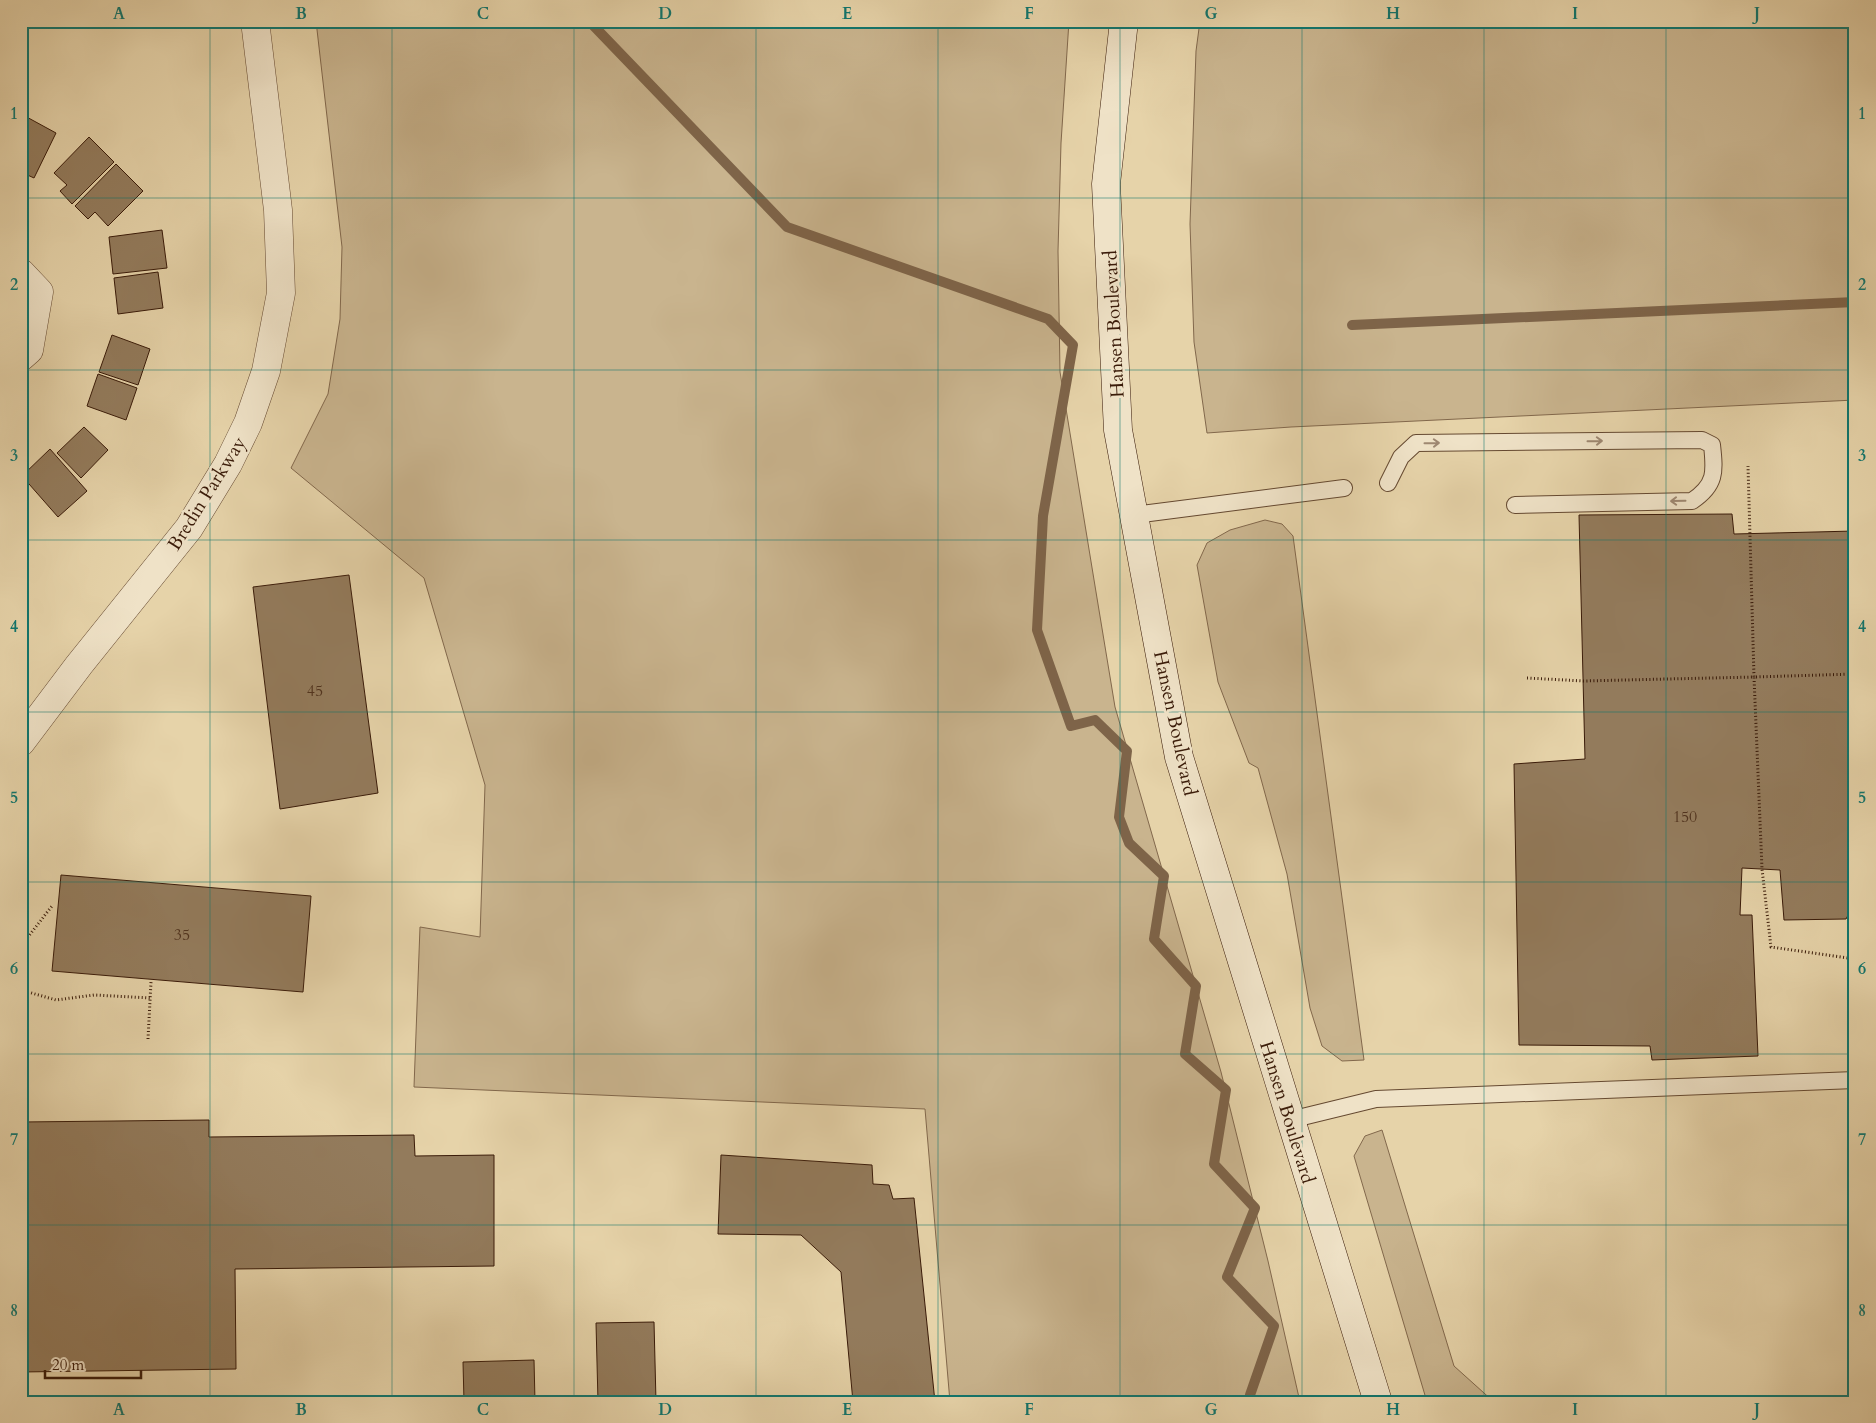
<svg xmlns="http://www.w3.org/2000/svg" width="1876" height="1423" viewBox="0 0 1876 1423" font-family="Cardo,serif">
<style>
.green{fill:#c9b48e;stroke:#82684c}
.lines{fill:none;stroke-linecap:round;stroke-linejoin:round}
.stream{stroke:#7e6449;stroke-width:10}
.building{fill:#937b5c;stroke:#3a1b09}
.lane-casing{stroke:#654931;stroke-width:18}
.street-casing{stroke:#654931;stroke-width:29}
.secondary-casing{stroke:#3a1b09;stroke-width:29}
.path{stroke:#3a1b09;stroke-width:3;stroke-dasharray:1 2.5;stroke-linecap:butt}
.lane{stroke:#efe2c7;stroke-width:16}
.street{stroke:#efe2c7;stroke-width:28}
.secondary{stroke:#efe2c7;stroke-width:28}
.oneway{stroke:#9e8872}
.grid{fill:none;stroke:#0f766e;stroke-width:1;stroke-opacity:0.55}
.labels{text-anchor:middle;stroke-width:5;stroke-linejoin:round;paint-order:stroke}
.number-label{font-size:16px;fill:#50331e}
.street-label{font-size:19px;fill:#3a1b09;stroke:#efe2c7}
.neatline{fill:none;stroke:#0f766e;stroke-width:2}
.grid-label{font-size:16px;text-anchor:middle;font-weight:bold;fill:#0f766e}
</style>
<rect width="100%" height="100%" fill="#e6d3a9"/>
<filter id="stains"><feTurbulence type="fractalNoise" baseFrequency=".004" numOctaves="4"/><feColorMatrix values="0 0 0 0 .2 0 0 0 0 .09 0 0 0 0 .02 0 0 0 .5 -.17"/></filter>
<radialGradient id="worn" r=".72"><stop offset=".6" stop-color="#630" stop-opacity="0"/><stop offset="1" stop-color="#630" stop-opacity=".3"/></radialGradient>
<g class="green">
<path d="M316 21H1069L1061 143 1058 251 1060 372 1096 592 1115 707 1221 1072 1268 1261 1300 1402H950L925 1109 414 1087 420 927 480 937 485 785 424 578 291 468 328 394 340 319 342 247Z"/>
<path d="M1200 21H1855V400L1291 427 1207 433 1194 342 1190 224 1196 51Z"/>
<path d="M1265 520 1282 524 1293 536 1364 1060 1342 1061 1322 1046 1310 1008 1287 874 1258 768 1249 763 1218 682 1197 565 1207 543 1230 530Z"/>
<path d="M1382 1130 1454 1366 1494 1402H1427L1354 1156 1365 1136Z"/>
</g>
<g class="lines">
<g class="stream">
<path d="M589 21 787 227 1048 319 1073 345 1043 516 1037 630 1071 726 1095 720 1127 751 1119 817 1129 843 1164 876 1154 939 1196 986 1185 1054 1226 1090 1214 1164 1255 1208 1227 1277 1274 1326 1250 1395 1253 1402"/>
<path d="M1352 325 1855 302"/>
</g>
</g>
<g class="building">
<path d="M23 115 56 133 34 178 21 172Z"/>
<path d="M89 137 114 162 72 204 60 191 67 185 54 173Z"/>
<path d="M116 164 143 191 108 226 95 212 88 219 75 206Z"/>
<path d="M162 230 167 268 113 274 109 237Z"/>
<path d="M158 272 163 308 118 314 114 278Z"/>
<path d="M112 335 150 349 138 385 99 372Z"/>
<path d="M98 374 137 388 126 420 87 406Z"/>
<path d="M84 427 108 450 81 478 57 453Z"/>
<path d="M50 449 87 491 58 517 22 476Z"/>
<path d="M1732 514 1734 534 1855 531V885H1850L1853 906 1846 919 1784 920 1780 870 1742 868 1740 915H1752L1758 1056 1652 1060 1650 1046 1519 1045 1514 764 1585 759 1579 515Z"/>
<path d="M349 575 378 793 280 809 253 587Z"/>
<path d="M61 875 311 896 303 992 52 971Z"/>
<path d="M209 1120V1137L414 1135 415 1156 494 1155V1266L235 1269 236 1369 21 1372V1122Z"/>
<path d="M721 1155 872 1165 873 1184 889 1185 893 1199 914 1198 935 1402H853L841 1272 801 1235 718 1234Z"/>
<path d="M654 1322 656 1402H598L596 1323Z"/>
<path d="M534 1360 535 1402H464L463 1362Z"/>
</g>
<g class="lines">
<defs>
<g id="lane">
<path d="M1388 483 1401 457 1416 443 1702 440 1712 445C1715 472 1716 485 1692 501L1515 505"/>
<path d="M1134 515 1344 488"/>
<path d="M1290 1120 1376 1099 1855 1080"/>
</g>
<g id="street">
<path d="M21 273 39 292 29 350 21 357"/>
<path d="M21 742 79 665 189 528 228 464 248 423 266 371 281 293 278 210 255 21"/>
</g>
<path id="secondary" d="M1124 21 1106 184 1118 430 1179 757 1378 1402"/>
</defs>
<use href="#lane" class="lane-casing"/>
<use href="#street" class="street-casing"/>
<use href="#secondary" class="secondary-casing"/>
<g class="path">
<path d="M1855 674 1754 677 1762 869 1771 947 1855 959"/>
<path d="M1527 678 1583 681 1754 677 1748 466"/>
<path d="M21 946 52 906"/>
<path d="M21 990 56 1000 94 995 150 998"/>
<path d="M148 1039 151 982"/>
</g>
<use href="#lane" class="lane"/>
<use href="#street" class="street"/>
<use href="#secondary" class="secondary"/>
</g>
<defs><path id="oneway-shaft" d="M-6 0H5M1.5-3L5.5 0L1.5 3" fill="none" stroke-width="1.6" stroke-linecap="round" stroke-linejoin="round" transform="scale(1.25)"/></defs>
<g class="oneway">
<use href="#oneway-shaft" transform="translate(1595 441) rotate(-1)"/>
<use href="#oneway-shaft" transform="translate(1432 443) rotate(-1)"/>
<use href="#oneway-shaft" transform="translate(1678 501) rotate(179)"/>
</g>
<path class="grid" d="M210 21V1402M392 21V1402M574 21V1402M756 21V1402M938 21V1402M1120 21V1402M1302 21V1402M1484 21V1402M1666 21V1402M21 198H1855M21 370H1855M21 540H1855M21 712H1855M21 882H1855M21 1054H1855M21 1225H1855"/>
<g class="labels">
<g class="number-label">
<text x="315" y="696">45</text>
<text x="1685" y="822">150</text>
<text x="182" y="940">35</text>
</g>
<g class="street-label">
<text transform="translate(1113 324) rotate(-93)" y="7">Hansen Boulevard</text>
<text transform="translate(206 493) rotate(-58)" y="7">Bredin Parkway</text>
<text transform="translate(1176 723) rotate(78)" y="7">Hansen Boulevard</text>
<text transform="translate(1288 1112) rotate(73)" y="7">Hansen Boulevard</text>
</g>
</g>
<rect width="1876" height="1423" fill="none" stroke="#e6d3a9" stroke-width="55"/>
<path d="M45 1370v8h96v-8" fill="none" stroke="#3a1b09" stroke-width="2.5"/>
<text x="52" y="1370" font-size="15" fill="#3a1b09" stroke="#efe2c7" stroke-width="4" paint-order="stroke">20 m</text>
<rect x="28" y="28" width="1820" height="1368" class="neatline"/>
<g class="grid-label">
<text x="119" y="19">A</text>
<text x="301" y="19">B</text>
<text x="483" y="19">C</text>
<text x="665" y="19">D</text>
<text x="847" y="19">E</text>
<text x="1029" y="19">F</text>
<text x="1211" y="19">G</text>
<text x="1393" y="19">H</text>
<text x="1575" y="19">I</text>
<text x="1757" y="19">J</text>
<text x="14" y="119">1</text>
<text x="1862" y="119">1</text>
<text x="14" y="290">2</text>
<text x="1862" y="290">2</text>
<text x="14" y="461">3</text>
<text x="1862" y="461">3</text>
<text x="14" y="632">4</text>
<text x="1862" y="632">4</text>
<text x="14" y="803">5</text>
<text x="1862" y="803">5</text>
<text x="14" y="974">6</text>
<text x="1862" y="974">6</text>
<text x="14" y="1145">7</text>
<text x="1862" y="1145">7</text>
<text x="14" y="1316">8</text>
<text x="1862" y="1316">8</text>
<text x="119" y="1415">A</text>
<text x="301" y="1415">B</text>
<text x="483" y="1415">C</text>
<text x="665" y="1415">D</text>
<text x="847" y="1415">E</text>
<text x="1029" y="1415">F</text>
<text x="1211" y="1415">G</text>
<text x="1393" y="1415">H</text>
<text x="1575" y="1415">I</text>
<text x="1757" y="1415">J</text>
</g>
<rect width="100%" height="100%" filter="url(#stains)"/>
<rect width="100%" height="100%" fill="url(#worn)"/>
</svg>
